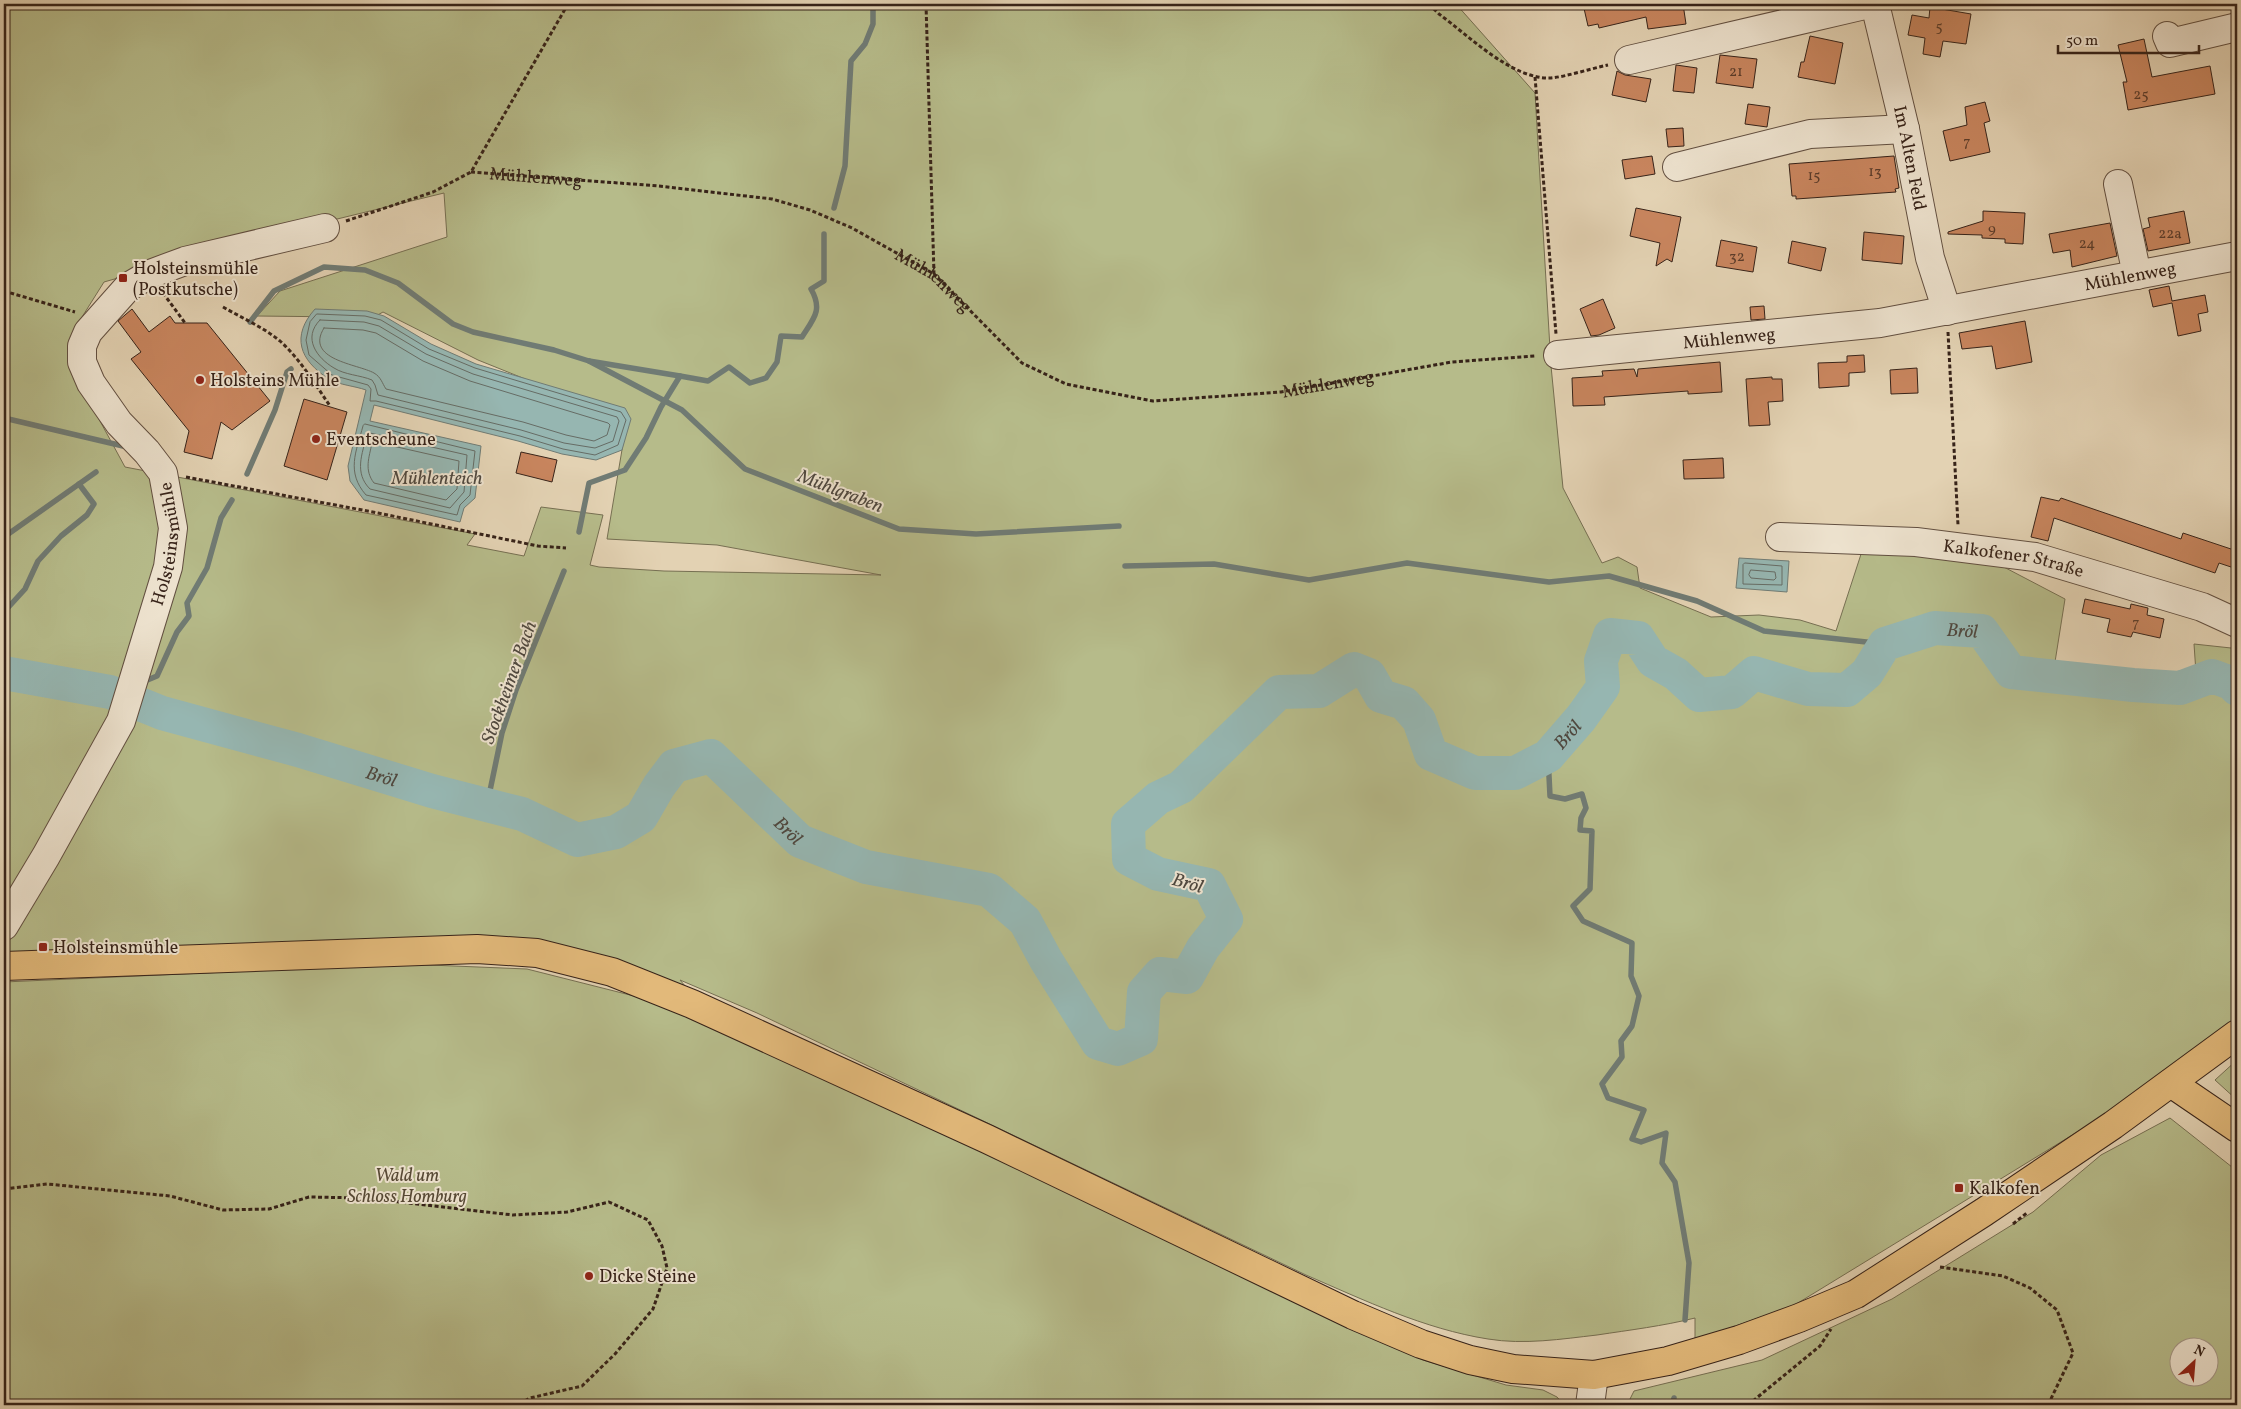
<svg xmlns="http://www.w3.org/2000/svg" width="2241" height="1409" viewBox="0 0 2241 1409" font-family="Vollkorn,serif">
<style>
.green{fill:#b6bb8a;stroke:#766f52;fill-rule:evenodd}
.water{fill:#96b6b1;stroke:#707b74}
.lines{fill:none;stroke-linecap:round;stroke-linejoin:round}
.shore{stroke:#666c65;stroke-width:1}
.stream{stroke:#707b74;stroke-width:5.5}
.river{stroke:#96b6b1;stroke-width:34}
.building{fill:#c8855e;stroke:#372319}
.minor-casing{stroke:#624f40;stroke-width:30}
.major-casing{stroke:#372319;stroke-width:30}
.path{stroke:#372319;stroke-width:3;stroke-dasharray:4 2.5;stroke-linecap:butt}
.minor{stroke:#ede2ce;stroke-width:28}
.major{stroke:#e2b97a;stroke-width:28}
.poi-dot{fill:#8f2418;stroke:#ede2ce;stroke-width:2}
.labels{text-anchor:middle;stroke-width:4;stroke-linejoin:round;paint-order:stroke}
.number-label{font-size:15px;fill:#5b3c2a}
.street-label{font-size:18px;fill:#372319;stroke:#ede2ce}
.poi-label{font-size:18px;fill:#372319;stroke:#ede2ce;text-anchor:start}
.park-label{font-size:18px;font-style:italic;fill:#574935;stroke:#ede2ce}
.water-label{font-size:19px;font-style:italic;fill:#4f483f;stroke:#ede2ce}
</style>
<rect width="100%" height="100%" fill="#e3d2b3"/>
<filter id="stains"><feTurbulence type="fractalNoise" baseFrequency=".004" numOctaves="4"/><feColorMatrix values="0 0 0 0 .2 0 0 0 0 .09 0 0 0 0 .02 0 0 0 .5 -.17"/></filter>
<radialGradient id="worn" r=".72"><stop offset=".6" stop-color="#630" stop-opacity="0"/><stop offset="1" stop-color="#630" stop-opacity=".3"/></radialGradient>
<g class="green">
<path d="M4 4H1456L1535 93 1551 366 1563 488 1602 563 1618 557 1637 567 1640 588 1711 617 1759 615 1800 620 1836 631 1864 545 2000 565 2065 599 2055 662 2115 676 2196 673 2194 644 2231 648 2237 654V1018L2172 1074 1793 1306 1695 1340V1318C1663 1326 1630 1330 1597 1335 1562 1339 1524 1345 1488 1339 1424 1329 1364 1300 1306 1275L757 1013 680 980 691 993 613 965 4 953ZM444 193 447 237 280 291 257 316 346 317 369 320 383 312 478 360 627 420 607 539 717 545 881 575 664 571 599 567 590 565 603 515 541 507 524 556 467 545 475 534 125 467 94 410 77 325 104 282 255 239Z"/>
<path d="M405 964 527 969 634 996 697 1018 982 1149 1423 1360 1506 1385 1543 1390 1557 1397 1564 1405H4V982Z"/>
<path d="M2237 1060V1100L2215 1080Z"/>
<path d="M2170 1118 2237 1171V1405H1627L1634 1391 1762 1360 1892 1299 2033 1212 2101 1155ZM2178 1346H2208V1376H2178Z"/>
</g>
<g class="water">
<path d="M315 309 367 311 384 316 431 344 476 364 625 408 631 419 622 450 596 460 562 454 518 441 374 405 370 421 481 446 475 498 464 508 460 522 364 500 350 481 348 466 366 390C355 386 339 385 329 379 299 360 291 336 315 309Z"/>
<path d="M1739 558 1789 561 1787 592 1736 588Z"/>
</g>
<g class="lines">
<g class="shore">
<path d="M317 314 365 316 381 320 429 349 475 368 621 412 626 420 618 445 595 455 563 449 520 436 376 401H370L371 389 368 385 332 375 309 355 306 340 310 322Z"/>
<path d="M320 320 364 322 379 326 426 354 473 374 617 417 619 421 613 441 595 448 564 443 521 430 378 395 375 385 372 380C360 375 345 375 334 368 317 358 302 338 320 320Z"/>
<path d="M324 328 363 330 376 333 423 361 470 381 608 423 610 425 607 435 594 441 566 435 523 422 386 389C382 383 381 377 374 373 358 364 304 360 324 328Z"/>
<path d="M365 424 475 451 470 495 460 505 457 515 366 495C346 472 356 452 363 426Z"/>
<path d="M370 433 467 455 464 492 450 508 370 489C354 473 362 454 367 435Z"/>
<path d="M375 442 459 461 457 489 446 500 374 483C364 470 369 458 372 443Z"/>
<path d="M1745 563 1782 566V585L1743 584V565Z"/>
<path d="M1751 570 1775 572 1776 578 1774 580 1751 578 1749 575Z"/>
</g>
<g class="stream">
<path d="M834 208 845 166 851 61 865 44 873 24V4"/>
<path d="M250 322 274 291 324 267 365 270 398 283 453 324 473 332 554 350 589 361 680 376"/>
<path d="M589 361 682 410 745 469 899 529 976 534 1119 526"/>
<path d="M4 418 123 446"/>
<path d="M247 474 275 410 287 372 291 369"/>
<path d="M579 532 589 483 625 470 646 438 661 407 680 376 708 381 729 367 750 383 766 378 777 362 781 336 802 337C814 318 823 310 811 289L824 281V234"/>
<path d="M4 537 96 472"/>
<path d="M1125 566 1214 564 1309 580 1407 563 1549 582 1609 576 1697 601 1764 631 1885 644"/>
<path d="M4 612 25 589 38 561 61 536 87 515 94 504 79 484"/>
<path d="M144 685 145 681 157 676 177 632 189 616 187 603 207 568 221 518 232 500"/>
<path d="M1548 756 1550 796 1565 799 1582 794 1586 808 1581 818 1580 830 1592 831 1590 889 1573 906 1583 921 1632 943 1631 976 1639 996 1632 1026 1621 1041 1622 1057 1602 1084 1608 1098 1644 1110 1632 1139 1641 1142 1666 1133 1662 1163 1675 1182 1689 1263 1685 1320"/>
<path d="M487 805 502 733 516 690 564 571"/>
<path d="M1672 1405 1674 1398"/>
</g>
<path class="river" id="s1" d="M4 673 110 692 162 713 298 750 432 791 522 814 577 840 616 832 641 817 659 786 674 766 711 756 800 841 866 867 989 890 1025 921 1046 960 1098 1043 1118 1049 1141 1039 1144 992 1160 974 1187 977 1203 948 1226 919 1209 885 1158 874 1129 859 1128 824 1158 798 1181 787 1279 692 1319 691 1354 669 1369 675 1381 696 1404 703 1419 720 1431 754 1475 773H1515L1548 756 1581 718 1603 687 1601 661 1610 635 1638 638 1653 661 1676 674 1699 695 1732 692 1754 673 1808 689 1847 690 1867 673 1885 644 1935 628 1982 631 2011 672 2133 685 2180 688 2212 676 2231 683 2237 689"/>
</g>
<g class="building">
<path d="M1583 4H1683L1686 24 1648 29 1646 17 1599 28 1598 24 1588 26Z"/>
<path d="M1930 7 1971 14 1966 44 1943 41 1940 57 1923 54 1925 38 1908 35 1912 15 1929 18Z"/>
<path d="M1810 36 1843 43 1835 84 1798 77 1801 62H1804Z"/>
<path d="M2144 39 2152 77 2210 66 2215 94 2128 110 2123 82H2127L2118 45Z"/>
<path d="M1720 55 1757 59 1753 88 1716 83Z"/>
<path d="M1676 65 1697 68 1694 93 1673 91Z"/>
<path d="M1617 71 1625 75 1651 79 1646 102 1612 95Z"/>
<path d="M1985 102 1990 121 1984 123 1990 152 1950 161 1943 131 1967 125 1965 107Z"/>
<path d="M1748 104 1770 107 1767 127 1745 124Z"/>
<path d="M1683 128 1684 146 1668 147 1666 129Z"/>
<path d="M1652 156 1655 174 1625 179 1622 160Z"/>
<path d="M1894 156 1899 188 1895 189 1896 192 1796 199V196H1792L1789 164Z"/>
<path d="M1636 208 1681 217 1672 262 1667 259 1656 266 1660 243 1630 236Z"/>
<path d="M1983 211 2025 213 2023 244 2005 243V239L1982 238V235L1948 234V232L1983 221Z"/>
<path d="M2184 211 2190 243 2148 251 2143 229 2150 227 2148 218Z"/>
<path d="M2110 223 2117 256 2072 267 2070 250 2053 253 2049 234Z"/>
<path d="M1864 232 1904 236 1902 264 1862 260Z"/>
<path d="M1721 240 1757 247 1753 272 1716 266Z"/>
<path d="M1792 241 1826 248 1821 271 1788 263Z"/>
<path d="M2169 286 2172 301 2205 295 2208 312 2198 314 2201 331 2178 336 2172 303 2153 307 2149 290Z"/>
<path d="M1603 299 1615 328 1599 335 1591 336 1580 309Z"/>
<path d="M1764 306 1765 319 1751 320 1750 307Z"/>
<path d="M132 309 149 332 170 316 175 323H207L270 401 232 430 221 422 212 459 184 452 189 431 131 359 141 352 118 321Z"/>
<path d="M2025 321 2032 362 1996 369 1992 346 1962 349 1959 333Z"/>
<path d="M1864 355 1865 372 1849 373V386L1819 388 1818 363 1847 362V356Z"/>
<path d="M1720 362 1722 392 1688 394V391L1604 397 1605 405 1573 406 1572 378 1603 376 1602 371 1634 369 1637 377 1638 369Z"/>
<path d="M1917 368 1918 393 1891 394 1890 370Z"/>
<path d="M1772 377V379H1782L1783 401 1768 402 1770 425 1749 426 1746 379Z"/>
<path d="M304 399 347 412 327 480 284 466Z"/>
<path d="M521 452 557 460 552 482 516 473Z"/>
<path d="M1723 458 1724 478 1684 479 1683 460Z"/>
<path d="M2041 497 2059 501 2061 498 2181 539 2183 533 2237 551V569L2219 563 2215 573 2054 518 2048 541 2031 537Z"/>
<path d="M2085 599 2130 609 2131 604 2148 608 2147 615 2164 619 2160 638 2133 632 2131 637 2107 632 2110 619 2082 613Z"/>
</g>
<g class="lines">
<defs>
<g id="minor">
<path id="s3" d="M1875 4 1905 129 1930 258 1947 311"/>
<path d="M2167 36 2170 43 2237 27"/>
<path d="M1629 60 1869 4"/>
<path d="M1677 167 1810 134 1905 129"/>
<path d="M2118 184 2137 275"/>
<path id="s4" d="M1558 355 1880 323 2237 256"/>
<path id="s5" d="M1780 537 1916 542 2035 557 2202 607 2237 623"/>
<path id="s6" d="M4 926 46 856 121 721 168 567 173 528 163 473 147 452 119 423 91 383 82 362V346L88 332 128 287 150 274 185 261 325 228"/>
<path d="M1590 1405 1594 1375"/>
</g>
<g id="major">
<path d="M4 966 477 949 537 953 612 972 692 1004 987 1139 1353 1315 1421 1344 1470 1360 1513 1369 1594 1375 1668 1361 1739 1340 1799 1318 1856 1294 1984 1212 2113 1125 2237 1034"/>
<path d="M2171 1083 2237 1128"/>
</g>
</defs>
<use href="#minor" class="minor-casing"/>
<use href="#major" class="major-casing"/>
<g class="path">
<path d="M926 4 934 274"/>
<path d="M1429 4 1439 14C1469 36 1513 80 1551 78 1569 76 1589 69 1608 65"/>
<path d="M1535 77 1556 334"/>
<path id="s2" d="M471 172 659 186 772 199 810 210 852 228 934 274 1022 363 1066 384 1153 401 1281 392 1452 362 1535 356"/>
<path d="M346 221 433 192 471 172 568 4"/>
<path d="M4 291 75 312"/>
<path d="M163 293 185 323"/>
<path d="M223 307C242 318 263 327 280 341 300 359 315 384 330 406"/>
<path d="M1948 332 1958 525"/>
<path d="M186 477 378 513 538 546 566 548"/>
<path d="M4 1189 47 1184 170 1196 223 1210 269 1209 309 1197 365 1198 513 1215 567 1212 609 1202 648 1220 662 1246 667 1268 653 1309 615 1354 582 1386 530 1398 517 1405"/>
<path d="M2013 1224 2028 1212"/>
<path d="M1940 1267 2003 1276 2030 1288 2057 1310 2073 1353 2048 1405"/>
<path d="M1748 1405 1820 1346 1831 1329"/>
</g>
<use href="#minor" class="minor"/>
<use href="#major" class="major"/>
</g>
<g class="poi-dot">
<rect x="118" y="273" width="10" height="10" rx="2.5"/>
<circle cx="200" cy="380" r="5"/>
<circle cx="316" cy="439" r="5"/>
<rect x="38" y="942" width="10" height="10" rx="2.5"/>
<rect x="1954" y="1183" width="10" height="10" rx="2.5"/>
<circle cx="589" cy="1276" r="5"/>
</g>
<g class="labels">
<g class="number-label">
<text x="1939" y="31">5</text>
<text x="1736" y="76">21</text>
<text x="2141" y="99">25</text>
<text x="1967" y="146">7</text>
<text x="1875" y="176">13</text>
<text x="1814" y="180">15</text>
<text x="1992" y="233">9</text>
<text x="2170" y="238">22a</text>
<text x="2087" y="248">24</text>
<text x="1737" y="261">32</text>
<text x="2136" y="627">7</text>
</g>
<g class="street-label">
<text dy="6" stroke="none"><textPath href="#s3" startOffset="158">Im Alten Feld</textPath></text>
<text dy="6" stroke="none"><textPath href="#s2" startOffset="65">Mühlenweg</textPath></text>
<text dy="6" stroke="none"><textPath href="#s4" startOffset="578">Mühlenweg</textPath></text>
<text dy="6" stroke="none"><textPath href="#s2" startOffset="485">Mühlenweg</textPath></text>
<text dy="6" stroke="none"><textPath href="#s4" startOffset="172">Mühlenweg</textPath></text>
<text dy="6" stroke="none"><textPath href="#s2" startOffset="920">Mühlenweg</textPath></text>
<text dy="6" stroke="none"><textPath href="#s6" startOffset="420">Holsteinsmühle</textPath></text>
<text dy="6" stroke="none"><textPath href="#s5" startOffset="235">Kalkofener Straße</textPath></text>
</g>
<g class="poi-label">
<text x="133" y="274">Holsteinsmühle<tspan x="133" dy="21">(Postkutsche)</tspan></text>
<text x="210" y="386">Holsteins Mühle</text>
<text x="326" y="445">Eventscheune</text>
<text x="53" y="953">Holsteinsmühle</text>
<text x="1969" y="1194">Kalkofen</text>
<text x="599" y="1282">Dicke Steine</text>
</g>
<g class="park-label">
<text x="407" y="1181">Wald um<tspan x="407" dy="21">Schloss Homburg</tspan></text>
</g>
<g class="water-label">
<text x="437" y="484">Mühlenteich</text>
<text transform="translate(841 490) rotate(21)" y="7">Mühlgraben</text>
<text dy="7" stroke="none"><textPath href="#s1" startOffset="2732">Bröl</textPath></text>
<text transform="translate(508 682) rotate(-70)" y="7">Stockheimer Bach</text>
<text dy="7" stroke="none"><textPath href="#s1" startOffset="2208">Bröl</textPath></text>
<text dy="7" stroke="none"><textPath href="#s1" startOffset="392">Bröl</textPath></text>
<text dy="7" stroke="none"><textPath href="#s1" startOffset="874">Bröl</textPath></text>
<text transform="translate(1188 882) rotate(16)" y="7">Bröl</text>
</g>
</g>
<rect width="2241" height="1409" fill="none" stroke="#e3d2b3" stroke-width="20"/>
<rect x="5" y="5" width="2231" height="1399" fill="none" stroke="#372319" stroke-width="2.5"/>
<rect x="10" y="10" width="2221" height="1389" fill="none" stroke="#372319"/>
<g transform="translate(2194 1362) rotate(26)"><circle r="24" fill="#ede2ce" stroke="#a49686"/>
<path d="M0-4L9 19L0 12L-9 19Z" fill="#8f2418"/>
<text y="-8" font-size="14" font-weight="bold" text-anchor="middle" fill="#372319">N</text>
</g>
<path d="M2058 45v8h141v-8" fill="none" stroke="#372319" stroke-width="2.5"/>
<text x="2066" y="45" font-size="15" fill="#372319" stroke="#ede2ce" stroke-width="4" paint-order="stroke">50 m</text>
<rect width="100%" height="100%" filter="url(#stains)"/>
<rect width="100%" height="100%" fill="url(#worn)"/>
</svg>
